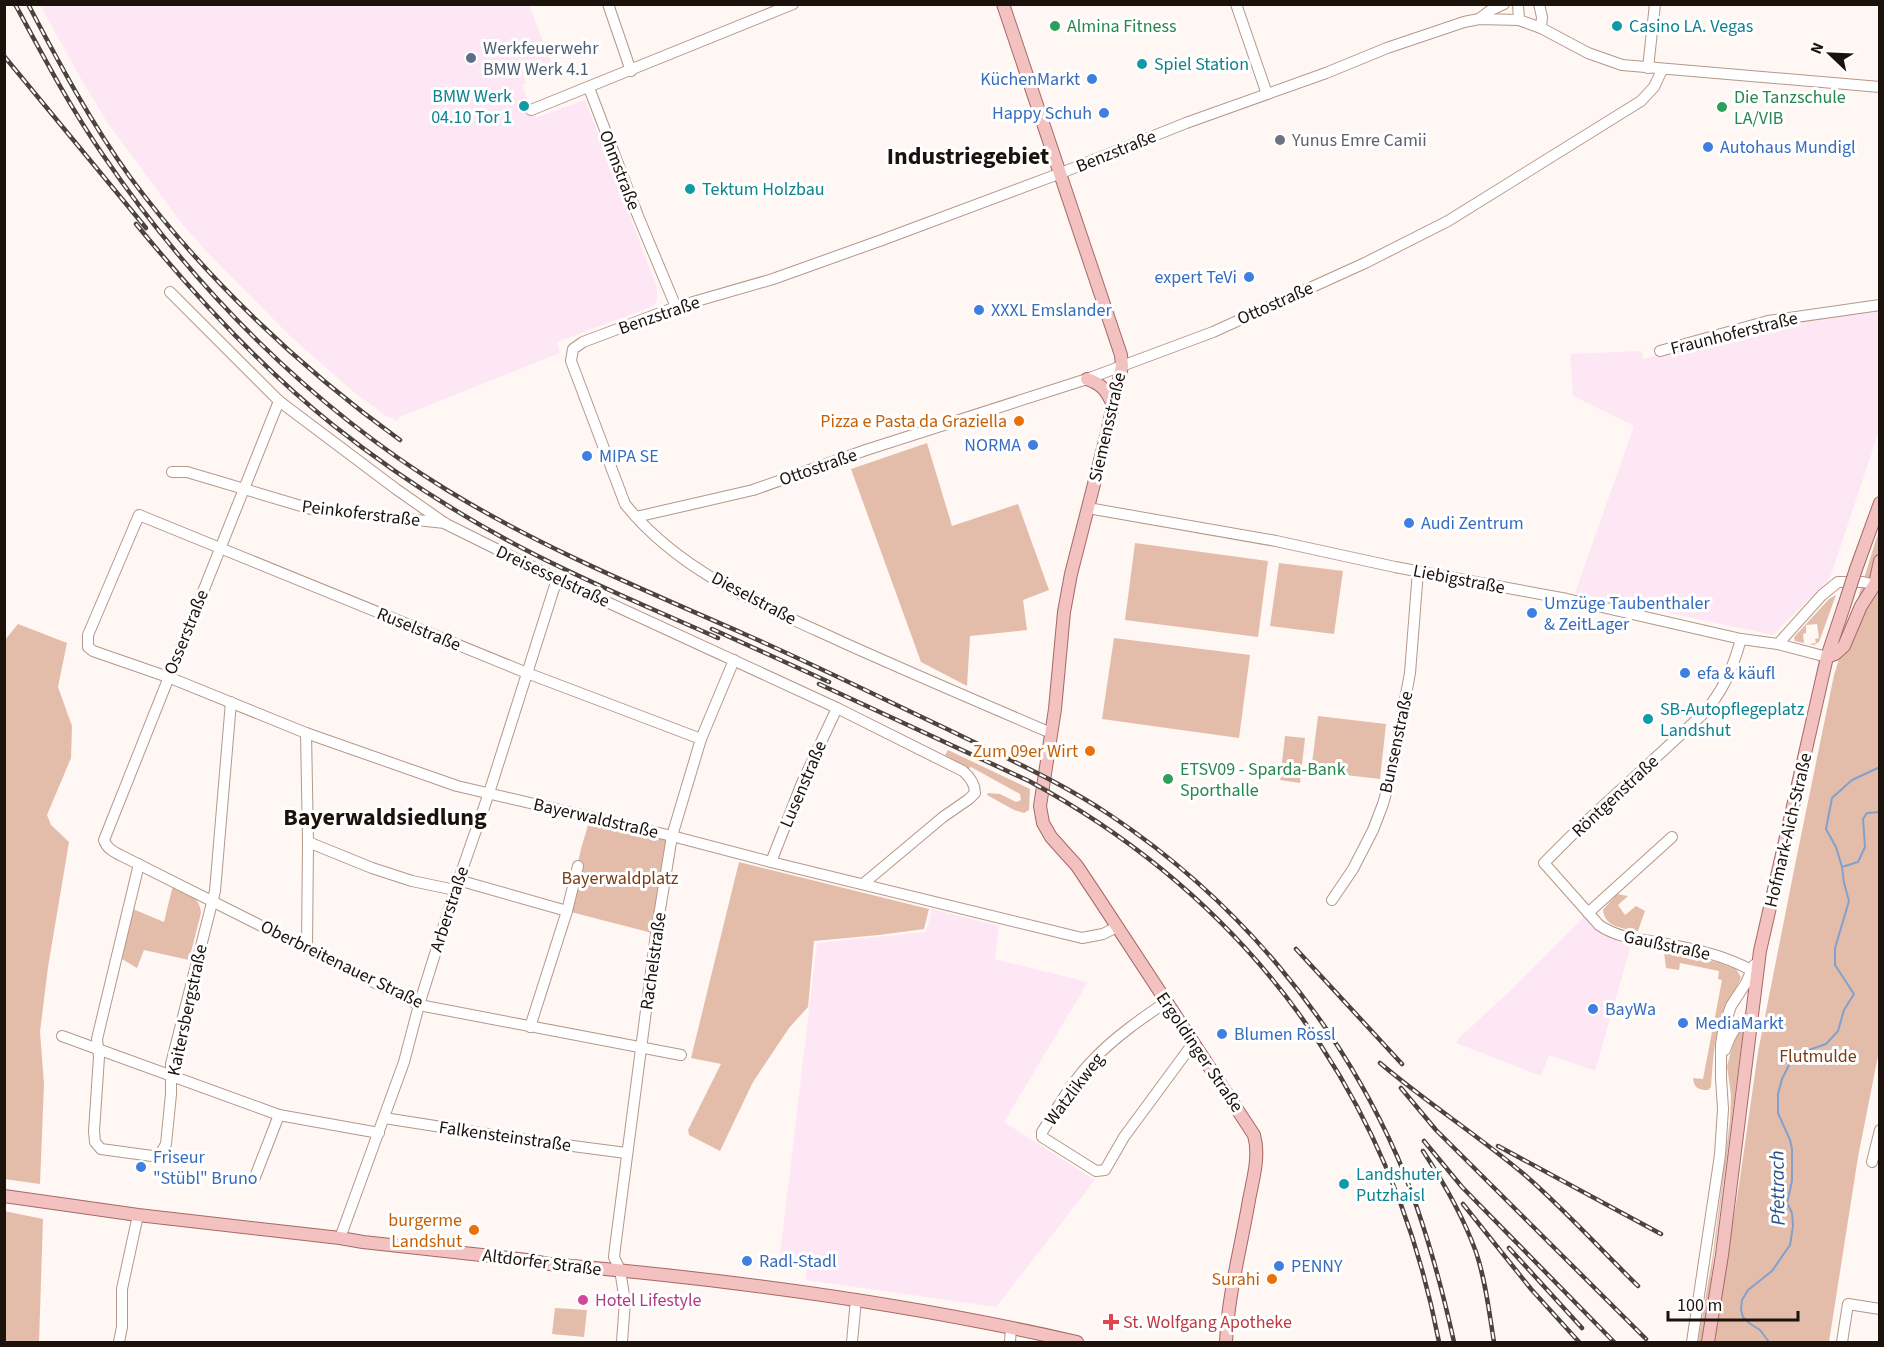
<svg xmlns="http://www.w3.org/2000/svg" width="1884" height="1347" viewBox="0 0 1884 1347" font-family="'Source Sans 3',sans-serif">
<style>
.industrial{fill:#fee7f4}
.green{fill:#e4bdaa}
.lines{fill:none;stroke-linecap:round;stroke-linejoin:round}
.stream{stroke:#81a1cc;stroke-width:2}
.minor-casing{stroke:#b59889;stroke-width:12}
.major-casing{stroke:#a46967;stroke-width:14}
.minor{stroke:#fff;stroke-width:10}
.major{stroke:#f4c1c1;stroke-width:12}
.rail-casing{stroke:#4c433e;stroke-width:4.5}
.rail{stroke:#fff;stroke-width:2;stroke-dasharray:7;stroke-linecap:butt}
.major-bridge-casing{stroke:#a46967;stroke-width:14;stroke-linecap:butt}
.major-bridge{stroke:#f4c1c1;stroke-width:12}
.leisure-dot{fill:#2e9e5b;stroke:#fff;stroke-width:2}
.culture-dot{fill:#0f9aa8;stroke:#fff;stroke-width:2}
.service-dot{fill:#5c6f8a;stroke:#fff;stroke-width:2}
.shop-dot{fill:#3f7fe0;stroke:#fff;stroke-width:2}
.worship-dot{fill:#6b7280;stroke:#fff;stroke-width:2}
.food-dot{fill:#e8710a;stroke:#fff;stroke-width:2}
.hotel-dot{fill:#d1479c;stroke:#fff;stroke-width:2}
.health-dot{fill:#e0444e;stroke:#fff;stroke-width:2}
.labels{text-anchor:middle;stroke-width:6;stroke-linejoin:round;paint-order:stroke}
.leisure-label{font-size:18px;fill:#27864d;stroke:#fff;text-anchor:start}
.culture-label{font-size:18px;fill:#0d838f;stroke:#fff;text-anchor:start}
.service-label{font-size:18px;fill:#4e5e75;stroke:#fff;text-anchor:start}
.shop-label{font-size:18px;fill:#366cbe;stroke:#fff;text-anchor:start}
.worship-label{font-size:18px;fill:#5b616d;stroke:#fff;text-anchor:start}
.street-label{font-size:18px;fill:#1c120c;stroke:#fff}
.food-label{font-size:18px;fill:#c56008;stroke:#fff;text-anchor:end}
.park-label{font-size:18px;fill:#7b3b14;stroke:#fff}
.hotel-label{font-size:18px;fill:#b23c85;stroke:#fff;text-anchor:start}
.health-label{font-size:18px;fill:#be3a42;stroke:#fff;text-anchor:start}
.water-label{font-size:20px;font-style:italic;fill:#275188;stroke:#fff}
.district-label{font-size:24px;font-weight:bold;fill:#1c120c;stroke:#fff}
</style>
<rect width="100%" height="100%" fill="#fef7f4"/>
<g class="industrial">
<path d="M40 5H529L551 62 523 73 526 83 522 85 535 118 585 100 657 287V300L654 306 557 342 560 353 399 417 398 421 386 416 355 393 290 336 205 250 179 220 107 122 81 79Z"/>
<path d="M1879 309V431L1830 578 1773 635 1575 593 1634 426 1573 396 1570 354 1642 351 1643 359 1745 331Z"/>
<path d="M932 909 999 926 995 959 1088 982 1004 1122 1095 1180 996 1307 806 1280 807 1259 780 1255 817 943 926 932Z"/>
<path d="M1588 913 1599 925 1633 938 1595 1071 1549 1055 1541 1076 1456 1043 1458 1039 1509 992Z"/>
</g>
<g class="green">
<path d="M927 443 952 526 1018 504 1049 590 1023 600 1027 630 970 636 967 686 921 662 851 469Z"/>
<path d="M1879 530V1051L1858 1157 1829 1342H1713L1739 1185 1758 1052 1795 865 1834 675Z"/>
<path d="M1135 543 1268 561 1258 637 1125 620Z"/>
<path d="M1279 563 1343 571 1334 634 1270 626Z"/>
<path d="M1836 595 1819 642 1814 645 1809 644 1816 643 1815 639 1819 638 1817 624 1806 625V633L1803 634 1804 643 1795 641 1794 638 1795 636 1829 599Z"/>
<path d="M18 624 67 643 58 687 72 726 71 758 47 815 51 825 69 842 48 967 40 1032 44 1084 40 1184 4 1179V641Z"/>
<path d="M1114 638 1250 655 1239 738 1102 719Z"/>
<path d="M1318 716 1386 724 1380 779 1311 771Z"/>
<path d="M1285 736 1305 738 1300 783 1280 780Z"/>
<path d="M948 750 1030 789 1029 810 1024 813 1014 810 987 795 988 793 1000 794 1016 802 1021 800 1020 794 971 767 968 769 945 755Z"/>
<path d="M590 818 672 836 656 934 567 911 581 849Z"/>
<path d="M739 862 929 909 924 929 879 935 814 941 808 1007 789 1028 753 1082 720 1151 689 1135 688 1130 721 1064 691 1058Z"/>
<path d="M173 885C186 892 200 896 201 913L189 960 144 950 137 968 122 959 133 909 164 922Z"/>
<path d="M1617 894 1628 896 1618 905 1625 915 1636 906 1645 911 1638 931C1623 928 1605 928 1603 910Z"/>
<path d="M1664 952 1717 962 1736 969 1741 977C1737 989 1728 999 1723 1011 1714 1036 1713 1061 1711 1087L1708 1090C1698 1090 1694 1088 1693 1078L1703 1079 1722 980 1718 979 1719 971 1680 963 1679 970 1666 968Z"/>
<path d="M1744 1025 1703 1341 1698 1342 1713 1254 1730 1120 1731 1095 1727 1066 1735 1038Z"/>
<path d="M4 1211 43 1219 39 1342H5Z"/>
<path d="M555 1308 587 1310 584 1337 552 1334Z"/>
</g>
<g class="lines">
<g class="stream">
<path d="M1842 867 1836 847 1826 829 1832 798 1852 780 1880 767"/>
<path d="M1769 1342 1760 1330 1749 1323 1743 1317 1741 1310 1742 1300 1748 1290 1772 1271 1790 1245 1793 1226 1792 1213 1787 1203 1792 1181V1149L1790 1140 1778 1113V1094L1782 1079 1790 1063 1809 1050 1826 1044 1838 1031 1844 1010 1854 994 1835 965V948L1849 901 1844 883 1842 867 1858 862 1865 847 1863 819 1867 813 1880 812"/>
</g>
<defs>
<g id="minor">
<path d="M608 4 631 71"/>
<path d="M1236 4 1267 94"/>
<path d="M1518 4 1519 20"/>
<path d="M1539 4 1542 17 1541 28"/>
<path d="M1479 19 1491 10 1504 4"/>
<path d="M1648 68 1655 4"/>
<path d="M589 88 638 216 676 307"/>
<path d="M531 110 793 4"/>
<path d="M170 292 279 401 396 489 446 524 557 579 837 708 963 771C970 777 975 784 975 793L969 799 943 817 863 884"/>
<path d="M1660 351 1768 321 1880 305"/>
<path d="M279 401 104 840C107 849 114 852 122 856L419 1005 681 1055"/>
<path d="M172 472H187L311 509 445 523"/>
<path d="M1088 508 1276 541 1395 567 1567 599 1741 639 1778 644 1827 657"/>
<path d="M636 517 753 490 866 450 1087 379 1213 332 1365 263 1448 221 1641 101 1654 87 1662 70"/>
<path d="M1741 639C1733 668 1723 692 1702 715L1576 831 1544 863 1599 925C1616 937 1636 939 1657 942 1689 948 1722 954 1751 970"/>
<path d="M1778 644 1822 595 1838 582H1863L1880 586"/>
<path d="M306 733 308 842 307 948"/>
<path d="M1051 733C981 703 911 673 842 642 764 606 680 573 625 504L571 361 573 349 583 342 676 307 773 279 882 240 1061 173 1186 123 1326 73 1387 48 1464 22 1479 19 1519 20 1541 28 1588 53 1622 65 1880 87"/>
<path d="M701 739 527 673 139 515 88 635V647L93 651 168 677 306 733 457 786 672 836 771 862 1082 938 1103 934 1117 927"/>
<path d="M308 842 372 868 412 881 455 890"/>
<path d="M771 862 802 783 837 708"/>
<path d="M139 864 97 1039 99 1057 94 1131 95 1142 101 1149 152 1156 161 1153 166 1144 171 1094V1064L215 891 231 702"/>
<path d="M458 880 567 911"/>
<path d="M1332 900 1353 869 1373 830 1383 804 1391 775 1410 673 1418 571"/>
<path d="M1588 913 1672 837"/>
<path d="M1166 1002C1141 1019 1115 1037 1094 1059 1073 1080 1058 1107 1042 1132V1137L1096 1171 1105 1170 1124 1137 1194 1042"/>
<path d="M530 1027 567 911 578 866"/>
<path d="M62 1036 279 1115 379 1133"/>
<path d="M1725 1050C1730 1036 1736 1021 1751 1018"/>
<path d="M384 1118 512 1138 626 1153"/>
<path d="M1872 1162 1880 1130"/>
<path d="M255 1177 279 1115"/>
<path d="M340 1238 404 1062 419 1005 455 890 489 793 557 579"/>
<path d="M119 1342 122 1327V1289L138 1215"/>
<path d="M622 1342 625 1301 620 1270 614 1257 615 1248 656 934 672 836 701 739 734 660"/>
<path d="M852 1342 856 1299"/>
<path d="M1010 1342 1011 1327"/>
<path d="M1692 1342 1720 1155 1723 1109 1721 1078V1044L1724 1026 1731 1006 1746 983 1754 965"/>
<path d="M1842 1342 1848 1304 1880 1309"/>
</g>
<g id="major">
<path d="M1003 4 1121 355 1122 366 1105 441 1071 574 1064 612 1055 709 1040 806 1043 823 1051 837 1077 866 1097 896 1254 1135C1260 1156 1253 1179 1249 1200 1241 1247 1228 1295 1226 1342"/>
<path d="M1087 379C1102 384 1107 391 1113 405"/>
<path d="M1856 569 1880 503"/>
<path d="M1827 657 1835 654 1844 646 1861 606 1875 584 1880 561"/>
<path d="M4 1196 138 1215 340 1238 363 1242 527 1260 549 1264C729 1279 902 1302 1077 1342"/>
<path d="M1708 1342 1722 1255 1760 951 1827 657 1844 606"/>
</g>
</defs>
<use href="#minor" class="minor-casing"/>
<use href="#major" class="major-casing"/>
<use href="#minor" class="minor"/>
<use href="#major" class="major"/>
<defs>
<g id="rail">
<path d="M15 4C43 56 70 107 103 155 193 287 310 406 447 490 540 547 642 589 742 633 811 663 879 697 947 729 1002 756 1059 781 1110 815 1236 899 1336 1018 1397 1156 1423 1216 1440 1279 1454 1342"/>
<path d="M28 4C59 63 91 123 130 177 203 276 300 368 400 440"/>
<path d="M4 56 146 228"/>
<path d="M136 224C196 297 260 367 333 425 392 472 457 514 524 549 587 582 653 609 718 638"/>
<path d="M712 629 829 682"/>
<path d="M819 684 1029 781C1250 900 1392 1097 1439 1342"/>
<path d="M1296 949 1402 1064"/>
<path d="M1380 1063C1427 1103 1479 1136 1526 1176 1565 1210 1601 1250 1638 1286"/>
<path d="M1401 1088 1436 1130 1646 1339"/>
<path d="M1424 1141 1462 1187 1614 1342"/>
<path d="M1498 1146 1661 1234"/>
<path d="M1423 1151C1444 1183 1463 1216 1476 1252 1486 1282 1489 1312 1494 1342"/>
<path d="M1463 1204 1531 1289 1579 1342"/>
<path d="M1509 1248 1582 1328"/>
</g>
</defs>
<use href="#rail" class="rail-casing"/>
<use href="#rail" class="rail"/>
<defs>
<path id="major-bridge" d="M1844 606 1856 569"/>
</defs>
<use href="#major-bridge" class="major-bridge-casing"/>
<use href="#major-bridge" class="major-bridge"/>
</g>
<g class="leisure-dot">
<circle cx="1055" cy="26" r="6"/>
<circle cx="1722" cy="107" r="6"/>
<circle cx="1168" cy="779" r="6"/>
</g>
<g class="culture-dot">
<circle cx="1617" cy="26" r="6"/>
<circle cx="1142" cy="64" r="6"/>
<circle cx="524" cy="106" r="6"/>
<circle cx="690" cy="189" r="6"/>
<circle cx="1648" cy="719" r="6"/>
<circle cx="1344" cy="1184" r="6"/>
</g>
<circle class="service-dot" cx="471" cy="58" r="6"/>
<g class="shop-dot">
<circle cx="1092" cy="79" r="6"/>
<circle cx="1104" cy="113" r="6"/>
<circle cx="1708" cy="147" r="6"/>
<circle cx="1249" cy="277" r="6"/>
<circle cx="979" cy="310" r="6"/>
<circle cx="1033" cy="445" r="6"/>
<circle cx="587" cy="456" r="6"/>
<circle cx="1409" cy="523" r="6"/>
<circle cx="1532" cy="613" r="6"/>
<circle cx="1685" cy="673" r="6"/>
<circle cx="1593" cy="1009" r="6"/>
<circle cx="1683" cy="1023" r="6"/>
<circle cx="1222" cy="1034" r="6"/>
<circle cx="141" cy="1167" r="6"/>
<circle cx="747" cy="1261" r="6"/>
<circle cx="1279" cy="1266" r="6"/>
</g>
<circle class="worship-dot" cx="1280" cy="140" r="6"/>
<g class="food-dot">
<circle cx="1019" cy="421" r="6"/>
<circle cx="1090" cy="751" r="6"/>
<circle cx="474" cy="1230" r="6"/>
<circle cx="1272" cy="1279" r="6"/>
</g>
<circle class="hotel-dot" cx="583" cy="1300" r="6"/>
<path class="health-dot" d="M1108 1313h6v6h6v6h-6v6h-6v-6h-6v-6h6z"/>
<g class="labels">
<g class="leisure-label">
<text x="1067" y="32">Almina Fitness</text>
<text x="1734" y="103">Die Tanzschule<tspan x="1734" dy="21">LA/VIB</tspan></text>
<text x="1180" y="775">ETSV09 - Sparda-Bank<tspan x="1180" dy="21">Sporthalle</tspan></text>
</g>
<g class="culture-label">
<text x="1629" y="32">Casino LA. Vegas</text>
<text x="1154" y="70">Spiel Station</text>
<text x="512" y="102" text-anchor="end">BMW Werk<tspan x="512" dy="21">04.10 Tor 1</tspan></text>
<text x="702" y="195">Tektum Holzbau</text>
<text x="1660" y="715">SB-Autopflegeplatz<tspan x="1660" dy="21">Landshut</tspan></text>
<text x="1356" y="1180">Landshuter<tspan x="1356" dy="21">Putzhaisl</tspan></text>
</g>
<g class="service-label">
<text x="483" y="54">Werkfeuerwehr<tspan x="483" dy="21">BMW Werk 4.1</tspan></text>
</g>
<g class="shop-label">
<text x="1080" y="85" text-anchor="end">KüchenMarkt</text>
<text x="1092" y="119" text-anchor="end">Happy Schuh</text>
<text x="1720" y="153">Autohaus Mundigl</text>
<text x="1237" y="283" text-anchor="end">expert TeVi</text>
<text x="991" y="316">XXXL Emslander</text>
<text x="1021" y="451" text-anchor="end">NORMA</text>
<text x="599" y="462">MIPA SE</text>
<text x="1421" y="529">Audi Zentrum</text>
<text x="1544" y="609">Umzüge Taubenthaler<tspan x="1544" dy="21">&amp; ZeitLager</tspan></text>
<text x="1697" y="679">efa &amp; käufl</text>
<text x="1605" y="1015">BayWa</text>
<text x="1695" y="1029">MediaMarkt</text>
<text x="1234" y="1040">Blumen Rössl</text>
<text x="153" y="1163">Friseur<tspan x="153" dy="21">"Stübl" Bruno</tspan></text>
<text x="759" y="1267">Radl-Stadl</text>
<text x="1291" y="1272">PENNY</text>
</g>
<g class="worship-label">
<text x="1292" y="146">Yunus Emre Camii</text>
</g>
<g class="street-label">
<text transform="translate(1116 151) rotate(-22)" y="6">Benzstraße</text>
<text transform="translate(620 170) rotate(69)" y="6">Ohmstraße</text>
<text transform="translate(1275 303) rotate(-24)" y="6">Ottostraße</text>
<text transform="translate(659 315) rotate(-19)" y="6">Benzstraße</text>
<text transform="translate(1734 333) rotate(-14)" y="6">Fraunhoferstraße</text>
<text transform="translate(1107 427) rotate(-77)" y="6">Siemensstraße</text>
<text transform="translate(818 467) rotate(-19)" y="6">Ottostraße</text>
<text transform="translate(361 513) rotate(7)" y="6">Peinkoferstraße</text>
<text transform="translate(553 576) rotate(25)" y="6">Dreisesselstraße</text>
<text transform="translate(1459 579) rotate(11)" y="6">Liebigstraße</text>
<text transform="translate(754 598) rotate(28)" y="6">Dieselstraße</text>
<text transform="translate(419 629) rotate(22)" y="6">Ruselstraße</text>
<text transform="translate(186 632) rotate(-68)" y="6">Osserstraße</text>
<text transform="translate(1396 742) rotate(-78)" y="6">Bunsenstraße</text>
<text transform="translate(803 784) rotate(-67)" y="6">Lusenstraße</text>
<text transform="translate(1615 796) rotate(-43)" y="6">Röntgenstraße</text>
<text transform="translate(596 818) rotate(13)" y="6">Bayerwaldstraße</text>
<text transform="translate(1788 830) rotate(-77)" y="6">Hofmark-Aich-Straße</text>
<text transform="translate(449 909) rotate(-72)" y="6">Arberstraße</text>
<text transform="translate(1667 945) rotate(12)" y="6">Gaußstraße</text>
<text transform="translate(653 961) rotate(-82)" y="6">Rachelstraße</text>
<text transform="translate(342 964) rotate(26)" y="6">Oberbreitenauer Straße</text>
<text transform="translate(187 1010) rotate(-78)" y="6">Kaitersbergstraße</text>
<text transform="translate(1200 1052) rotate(56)" y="6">Ergoldinger Straße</text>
<text transform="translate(1074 1089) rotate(-53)" y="6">Watzlikweg</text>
<text transform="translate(505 1136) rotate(8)" y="6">Falkensteinstraße</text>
<text transform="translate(542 1262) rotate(7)" y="6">Altdorfer Straße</text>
</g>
<g class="food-label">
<text x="1007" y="427">Pizza e Pasta da Graziella</text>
<text x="1078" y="757">Zum 09er Wirt</text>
<text x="462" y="1226">burgerme<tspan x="462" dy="21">Landshut</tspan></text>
<text x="1260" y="1285">Surahi</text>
</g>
<g class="park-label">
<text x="620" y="884">Bayerwaldplatz</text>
<text x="1818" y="1062">Flutmulde</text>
</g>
<g class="hotel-label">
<text x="595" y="1306">Hotel Lifestyle</text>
</g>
<g class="health-label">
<text x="1123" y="1328">St. Wolfgang Apotheke</text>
</g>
<g class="water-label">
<text transform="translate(1777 1188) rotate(-91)" y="7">Pfettrach</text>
</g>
<g class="district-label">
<text x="968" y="164">Industriegebiet</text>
<text x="385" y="825">Bayerwaldsiedlung</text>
</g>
</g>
<rect width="1884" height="1347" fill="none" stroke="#1c120c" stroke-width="12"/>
<g transform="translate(1830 54) rotate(293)" stroke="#ffffff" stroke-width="4.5" paint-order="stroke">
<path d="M0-4.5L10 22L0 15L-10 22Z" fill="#1c120c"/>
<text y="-9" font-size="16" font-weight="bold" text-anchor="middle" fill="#1c120c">N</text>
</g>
<path d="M1668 1311v9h130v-9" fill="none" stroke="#1c120c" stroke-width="3"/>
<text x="1677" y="1311" font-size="18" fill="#1c120c" stroke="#ffffff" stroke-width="4.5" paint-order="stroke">100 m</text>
</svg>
